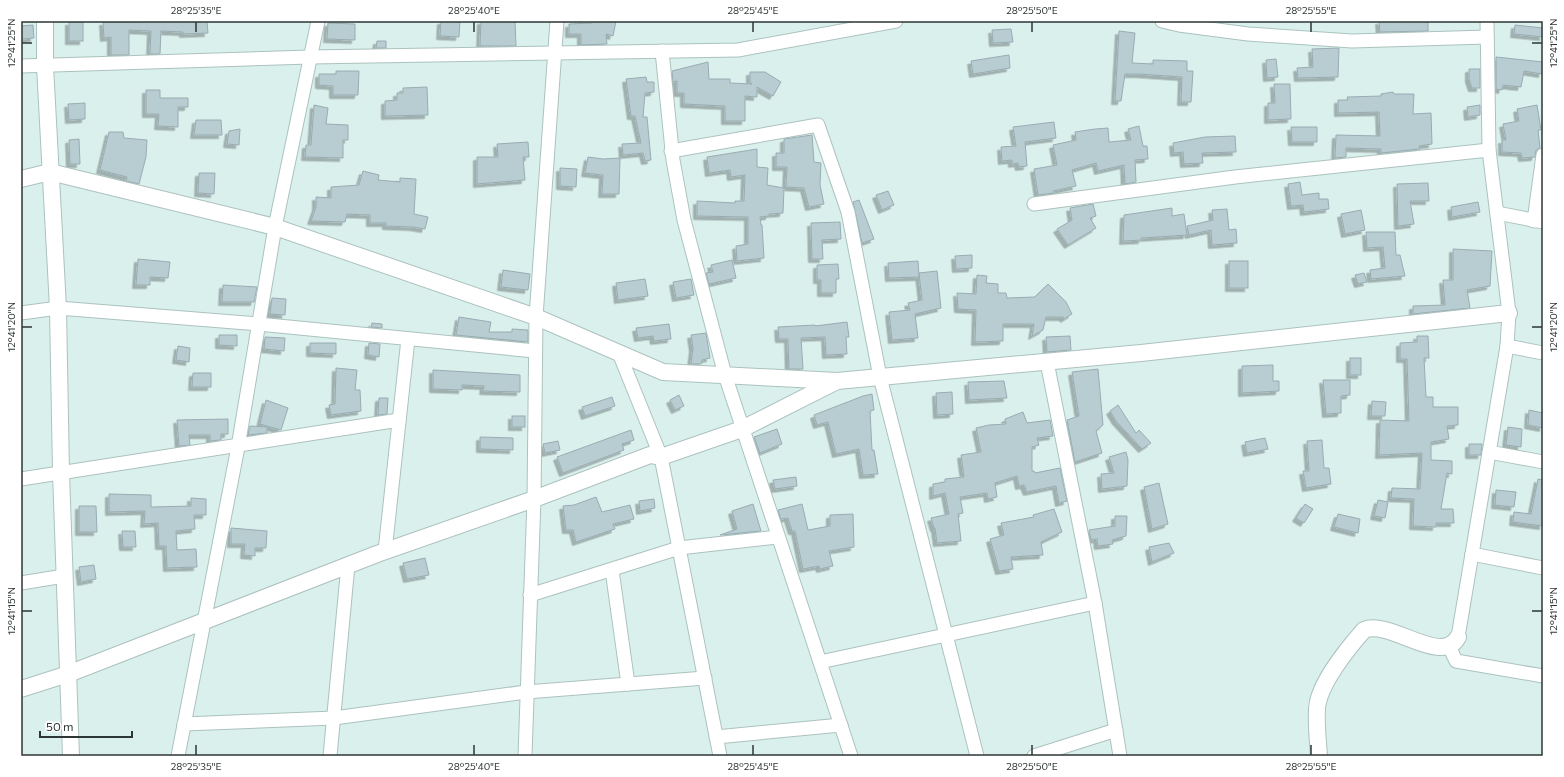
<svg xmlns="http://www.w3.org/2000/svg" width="1564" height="777" viewBox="0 0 1564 777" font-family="Commissioner,sans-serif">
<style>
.building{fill:#b7cdd2;stroke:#98acb2;filter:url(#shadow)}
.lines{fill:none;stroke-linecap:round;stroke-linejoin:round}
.minor-casing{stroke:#acc2be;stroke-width:15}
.tertiary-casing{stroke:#acc2be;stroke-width:18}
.minor{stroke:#fff;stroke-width:13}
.tertiary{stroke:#fff;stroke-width:16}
.ticks{fill:none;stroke:#2e3635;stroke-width:1.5}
.neatline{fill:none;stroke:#2e3635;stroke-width:1.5}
.ticks-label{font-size:10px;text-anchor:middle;fill:#2e3635}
</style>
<defs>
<filter id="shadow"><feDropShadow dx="-3.5" dy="3.5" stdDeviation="0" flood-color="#0004"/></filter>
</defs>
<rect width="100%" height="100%" fill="#daf0ed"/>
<g class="building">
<path d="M207 21 208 33 183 34V32L161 31 160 54H150L151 31 129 30V55H111V37L104 38 103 22Z"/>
<path d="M441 21H460L459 37 440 36Z"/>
<path d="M481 21H515L516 46H480Z"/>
<path d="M592 21H616L613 36 606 34 607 44 581 45V34H569V24L592 23Z"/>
<path d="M1379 21H1428V31L1380 32Z"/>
<rect x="69" y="22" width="14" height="19"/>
<path d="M328 23 355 24V40L327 39Z"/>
<path d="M33 25 34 38 21 39V26Z"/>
<path d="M1515 25 1543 28V37L1514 34Z"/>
<path d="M1011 29 1013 42 993 43 992 30Z"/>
<path d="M1119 31 1135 33 1132 63 1153 64V60L1187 61V71H1193L1191 102H1181L1182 77 1139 74H1125L1121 101H1115Z"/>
<path d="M377 41H386V48H376Z"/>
<path d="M1339 48 1338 77 1298 78 1297 68 1313 67 1312 49Z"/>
<path d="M1009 55 1010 68 973 74 971 61Z"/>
<path d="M1496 57 1543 62 1542 74 1524 71 1521 87 1503 85 1502 90 1496 89Z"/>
<path d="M1276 59 1278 77 1267 78 1266 60Z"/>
<path d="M708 62 709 79H730V83L752 84 750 83V72H765L781 82 773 96 757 87V97L745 96V121H725V106L684 104V93H677V81L673 82 672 71Z"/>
<path d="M1469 69H1480V88H1472L1469 79Z"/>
<path d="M336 71H359L358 95H333V86L319 85V74H336Z"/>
<path d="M646 77 647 82H654V92L645 93 643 117H647L651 160 645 161 643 153 623 155 622 144 641 143 635 116H631L626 79Z"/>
<path d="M1274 84H1290L1291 119 1268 120V103H1275Z"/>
<path d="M427 87 428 115 385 116V101L397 100V93H403V88Z"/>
<path d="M146 90H160V98H188V107H178V127L158 126 159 114H146Z"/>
<path d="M1393 92 1394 94H1414L1413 114 1431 113 1432 144 1419 146 1420 149 1381 153V149L1346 148V157L1335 158 1336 135 1380 136 1379 112 1338 113V100H1348L1347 97 1381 96V94Z"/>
<path d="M85 103V119L69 120 68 104Z"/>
<path d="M314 105 328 108 326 124 348 125V140H343V158L305 157 306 145H311Z"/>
<path d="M1480 105V115L1468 117 1467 107Z"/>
<path d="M1537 105 1541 130H1538L1540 148 1536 150 1535 157 1522 158 1521 153 1502 152V140H1506L1503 124 1519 121 1517 109Z"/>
<path d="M196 120H221L222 135H194Z"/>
<path d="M1054 122 1056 138 1025 142 1027 166 1019 167 1018 163 1012 164V160L1002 161 1001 147 1016 146 1013 127Z"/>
<path d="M1139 126 1143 146H1147L1148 159 1135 160 1136 182 1125 184 1124 165 1098 171 1096 163 1072 170 1076 186 1053 191 1054 193 1038 195 1034 169 1057 165 1053 145 1076 140 1075 132 1095 129 1108 128 1109 142 1131 140 1128 129Z"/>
<path d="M1291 127H1317V142H1292Z"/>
<path d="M240 129 239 145 227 144 229 131Z"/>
<path d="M109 132H123L124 138 147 140 146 157 139 184 126 181 127 177 100 170Z"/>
<path d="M812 135 814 162 821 163 820 185 824 204 809 207 804 188 786 187 787 167H776V153H784V139Z"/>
<path d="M1235 136 1236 152 1202 153 1203 163 1184 164 1183 152 1174 153 1173 143 1205 137Z"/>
<path d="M79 139 80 164H70L69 140Z"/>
<path d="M528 142 529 157H523L525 180 477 184V157H498L497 144Z"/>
<path d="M757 149V167L768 168 767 185 784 188 783 213 769 214V216L760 217 761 225H762L764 258 737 261 736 246 748 244V217L697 216V201L735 203V201H744L745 175 731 177 730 170 709 173 707 157Z"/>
<path d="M588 157 603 159 620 158 619 194H602L603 175 585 173Z"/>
<path d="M560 168 577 169 576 187 560 186Z"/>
<path d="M363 171 379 175 378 180 400 182V178L416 179 414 214 428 217 425 229 413 227 386 226V223H370V215L347 214 345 222 311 221 316 207V197L331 198V187L359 185Z"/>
<path d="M199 173H215L214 194 198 193Z"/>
<path d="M1300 182 1302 195 1319 193V199H1328L1329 209 1304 212 1303 205 1291 206 1288 184Z"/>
<path d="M1428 183 1429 201H1410L1414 224 1398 226 1397 184Z"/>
<path d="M888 191 894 205 882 210 876 195Z"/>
<path d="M859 200 874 239 862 243 853 202Z"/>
<path d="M1478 202 1480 212 1452 217 1451 207Z"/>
<path d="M1093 204 1096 216 1090 218 1096 228 1068 245 1057 229 1072 220 1070 208Z"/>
<path d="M1172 208V216L1184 214 1187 235 1141 238 1142 240 1123 241 1124 215Z"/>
<path d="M1227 209 1229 230 1236 229 1237 243 1212 245 1211 230 1189 235 1187 226 1213 220 1212 210Z"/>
<path d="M1361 210 1365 230 1345 234 1341 214Z"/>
<path d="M840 222 841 239 822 240 823 259H812L811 223Z"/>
<path d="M1366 232H1395L1396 255H1400L1405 276 1371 279 1370 270 1385 268 1383 247 1367 248Z"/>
<path d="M1453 249 1492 251 1490 286 1467 290 1470 308 1413 314V306L1445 305 1443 280H1453Z"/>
<path d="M972 255V268L956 269 955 256Z"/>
<path d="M138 259 170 262 168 278 150 277V285H136Z"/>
<path d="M732 260 736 278 709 284 706 273 713 272 711 265Z"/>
<path d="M918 261 919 277 889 278 888 263Z"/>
<rect x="1229" y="261" width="19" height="27"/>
<path d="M838 264 839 279H836V293H821V280H817V265Z"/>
<path d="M503 270 530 274 528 290 501 287Z"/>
<path d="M937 271 941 308 915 314 918 338 892 340 889 312 910 310 908 303 922 300 919 273Z"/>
<path d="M1364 273 1367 282 1358 284 1355 275Z"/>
<path d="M977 275 987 276 986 283 998 284V293H1006L1007 298 1035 297 1048 284 1066 302 1072 314 1064 319 1063 317H1046L1043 330 1032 336 1034 324H1003V341L975 342 976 310 958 309 957 293 976 294Z"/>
<path d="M645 279 648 296 618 300 616 283Z"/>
<path d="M691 279 694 295 676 298 673 282Z"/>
<path d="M223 285 257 287 254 302H222Z"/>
<path d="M272 298 286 299 285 315 270 314Z"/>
<path d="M459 317 491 322 489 332H512V329L528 330V342L456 335Z"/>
<path d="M847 322 849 337H846L847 354 826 355 825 337 801 338 803 369H789L788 339H779L778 327 815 325V326Z"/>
<path d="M372 323 382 324V328L371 327Z"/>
<path d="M669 324 671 339 654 341 653 336 638 338 636 328Z"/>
<path d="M706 333 710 358 702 360 701 364H691L693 348 691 335Z"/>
<path d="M219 335H237V346L219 345Z"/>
<path d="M1070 336 1071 350 1047 352 1046 337Z"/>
<path d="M1417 336H1428L1429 358H1424L1426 397H1433V407H1458V425L1447 426 1449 439 1431 442V460L1452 461V474L1447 473 1441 509H1453L1454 523H1436V527L1413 526 1414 499 1391 498 1392 488 1420 489 1422 453 1379 455 1380 420 1409 421 1407 359H1400V343L1417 342Z"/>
<path d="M265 337 285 338 284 351 264 349Z"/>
<path d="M310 343H336V354L310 353Z"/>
<path d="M369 343 380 344 379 357 368 355Z"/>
<path d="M178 346 190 348 189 362 176 360Z"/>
<rect x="1350" y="358" width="11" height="17"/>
<path d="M1273 365V381H1279V391L1242 393V366Z"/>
<path d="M336 368 357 370 355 390H360L361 411 331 415 329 405 335 404Z"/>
<path d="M1098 369 1103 425 1096 431 1102 453 1075 462 1067 420 1079 416 1072 372Z"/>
<path d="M433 370 520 375V392L483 391 484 386 462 385V390L433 389Z"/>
<path d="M193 373H211V387H192Z"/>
<path d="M1323 380H1350V395L1341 396V413L1326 414Z"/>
<path d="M1004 381 1007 398 969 400 968 382Z"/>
<path d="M952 392 953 414 937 415 936 393Z"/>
<path d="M872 394 874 410 870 411 872 450H874L878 474 863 475 859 449 836 454 828 422 817 425 814 415 863 396Z"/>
<path d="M679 395 684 406 675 410 670 400Z"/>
<path d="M612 397 615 406 585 416 582 407Z"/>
<path d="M379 398H388L387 414 378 415Z"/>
<path d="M266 400 288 408 281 430 260 424Z"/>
<path d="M1372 401 1386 402 1385 416H1371Z"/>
<path d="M1118 405 1136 433 1139 430 1151 443 1142 449 1116 421 1110 411Z"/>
<path d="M1529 410 1543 413V428L1528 425Z"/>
<path d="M1023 412 1027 423 1050 420 1053 436 1037 438 1039 445 1032 447V471H1034L1035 473 1060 468 1067 501 1059 503 1056 486 1027 492 1024 485 1019 486 1017 476 995 483 997 497 988 499 987 493 960 497 963 513 958 514 961 541 937 543 935 528H934L931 518 949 514 945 493 933 496V484L945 482V479L964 477 961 455 981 452 976 428 989 425 1006 424 1005 419Z"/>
<rect x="512" y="416" width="13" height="11"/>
<path d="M228 419V434H221V440L210 441V435H189L190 445 179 446 177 420Z"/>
<path d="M250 426 267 427V433L248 435Z"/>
<path d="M1508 427 1522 429 1521 447 1506 445Z"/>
<path d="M777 429 782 444 760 453 754 437Z"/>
<path d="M631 430 634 440 622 444 624 450 563 473 557 457Z"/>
<path d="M480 437 513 438V450L480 449Z"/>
<path d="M1265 438 1268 449 1247 453 1245 442Z"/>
<path d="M1322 440 1324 468H1329L1331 484 1306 488 1303 471H1309L1307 441Z"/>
<path d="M558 441 560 450 545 453 543 444Z"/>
<path d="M1469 444H1482L1481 455H1469Z"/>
<path d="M1126 452 1128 460 1127 486 1102 489 1101 474 1114 473 1109 457Z"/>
<path d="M796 477 797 486 775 489 773 480Z"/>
<path d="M1538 479 1543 480V526L1513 522 1514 512 1531 514Z"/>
<path d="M1159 483 1168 524 1152 529 1144 487Z"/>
<path d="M1496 490 1516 492 1514 507 1495 505Z"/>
<path d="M109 494 151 495V507L191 506V498L206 499V515H194L195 529 176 531 177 550 196 549 197 567 167 568 166 546H159L158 523 144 524 145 511 109 512Z"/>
<path d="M596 497 602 512 630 505 634 519 613 524 615 529 576 542 573 530H566L563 506 574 505Z"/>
<path d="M654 499 655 508 640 511 639 501Z"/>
<path d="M1378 500 1388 502 1385 518 1374 516Z"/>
<path d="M753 504 761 531 720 535 737 529 732 511Z"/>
<path d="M802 504 808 530 830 526V515L853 514 854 547 829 551 833 566 820 569 819 566 803 569 795 531H792L788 518 781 519 778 510Z"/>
<path d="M1305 504 1313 509 1304 523 1296 518Z"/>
<path d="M79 506H96L97 532H79Z"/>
<path d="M1054 509 1062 532 1041 542 1043 555 1011 557 1013 569 999 571 990 539 1004 535 1001 523 1034 517 1033 515Z"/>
<path d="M1338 514 1360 519 1358 533 1334 527Z"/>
<path d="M1115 516H1127L1126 536 1112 540 1113 544 1098 546 1097 539 1091 540 1089 530 1115 526Z"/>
<path d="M231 528 267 531 266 548H255V556L244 555 245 544H231Z"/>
<path d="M122 531H135L136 547H123Z"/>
<path d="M1169 543 1174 553 1152 562 1149 547Z"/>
<path d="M425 558 429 575 407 579 403 563Z"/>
<path d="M94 565 96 579 81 582 79 567Z"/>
</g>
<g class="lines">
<defs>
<g id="minor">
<path d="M1162 21 1179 25 1248 34 1352 41 1487 37"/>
<path d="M662 51 673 160 684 220 725 375 851 756"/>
<path d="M21 66 310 57 738 50 896 21"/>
<path d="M671 151 818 125 848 212 880 377 977 756"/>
<path d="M1034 204 1235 177 1489 150"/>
<path d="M1497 213 1543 222"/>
<path d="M1534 221 1543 155"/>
<path d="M21 313 58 308 258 324 535 351"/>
<path d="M1507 346 1543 353"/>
<path d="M619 353 661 457 720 756"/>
<path d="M1047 362 1095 603 1120 756"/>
<path d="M1489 452 1543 462"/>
<path d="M21 479 399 420"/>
<path d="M385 551 408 339"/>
<path d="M1472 554 1543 568"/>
<path d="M612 570 628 684"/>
<path d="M21 583 64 576"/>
<path d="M530 595 679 548 777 537"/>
<path d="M1458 637 1507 346 1509 313 1489 150 1487 21"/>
<path d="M1449 646 1456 661 1543 676"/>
<path d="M820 662 1095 603"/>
<path d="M184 724 334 718 526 692 705 678"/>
<path d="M716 737 841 725"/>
<path d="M178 756 238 447 275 227 318 21"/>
<path d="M330 756 348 565"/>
<path d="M525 756 534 499 536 317 557 21"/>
<path d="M1034 756 1116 730"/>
</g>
<g id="tertiary">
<path d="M45 21V66L58 308 61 473 71 756"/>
<path d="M21 179 50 172 275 227 536 317 663 372 837 381 1141 353 1509 313"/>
<path d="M21 689 68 674 377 554 534 499 650 455 661 457 742 429 837 381"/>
<path d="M1319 756C1318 741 1316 725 1317 709 1318 685 1348 648 1364 630 1390 619 1442 667 1458 637"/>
</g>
</defs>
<use href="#minor" class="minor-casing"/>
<use href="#tertiary" class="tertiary-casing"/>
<use href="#minor" class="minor"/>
<use href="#tertiary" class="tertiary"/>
</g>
<path class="ticks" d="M196 22V32M474 22V32M753 22V32M1032 22V32M1311 22V32M22 43H32M1532 43H1542M22 327H32M1532 327H1542M22 611H32M1532 611H1542M196 745V755M474 745V755M753 745V755M1032 745V755M1311 745V755"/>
<rect width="1564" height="777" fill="none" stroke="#ffffff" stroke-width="44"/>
<path d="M40 731v6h92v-6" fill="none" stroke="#2e3635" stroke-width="2"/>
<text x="46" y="731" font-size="12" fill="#2e3635" stroke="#ffffff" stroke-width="3" paint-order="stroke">50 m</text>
<rect x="22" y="22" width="1520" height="733" class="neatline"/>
<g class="ticks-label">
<text x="196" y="14">28°25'35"E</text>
<text x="474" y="14">28°25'40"E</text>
<text x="753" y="14">28°25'45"E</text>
<text x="1032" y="14">28°25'50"E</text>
<text x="1311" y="14">28°25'55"E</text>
<text transform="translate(11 43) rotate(-90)" y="4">12°41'25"N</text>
<text transform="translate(1553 43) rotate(-90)" y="4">12°41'25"N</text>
<text transform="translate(11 327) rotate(-90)" y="4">12°41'20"N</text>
<text transform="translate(1553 327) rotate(-90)" y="4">12°41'20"N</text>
<text transform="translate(11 611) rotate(-90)" y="4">12°41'15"N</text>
<text transform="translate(1553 611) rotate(-90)" y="4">12°41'15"N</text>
<text x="196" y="770">28°25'35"E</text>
<text x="474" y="770">28°25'40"E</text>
<text x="753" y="770">28°25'45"E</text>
<text x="1032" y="770">28°25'50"E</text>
<text x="1311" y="770">28°25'55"E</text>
</g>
</svg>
